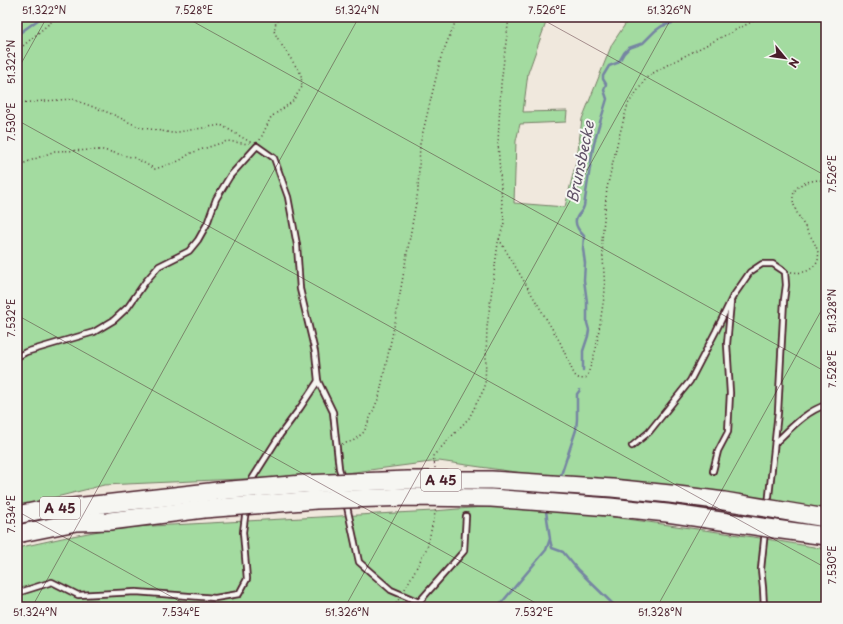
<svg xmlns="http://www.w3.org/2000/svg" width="843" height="624" viewBox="0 0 843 624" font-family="'Playpen Sans',sans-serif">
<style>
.green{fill:#a3dba0;stroke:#767d66}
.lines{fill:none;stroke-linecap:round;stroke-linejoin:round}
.stream{stroke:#7686a2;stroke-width:2.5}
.lane-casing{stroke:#4a1f2b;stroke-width:8}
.highway-casing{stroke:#4a1f2b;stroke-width:20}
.path{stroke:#4a1f2b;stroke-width:1.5;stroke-dasharray:1 3;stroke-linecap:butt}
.lane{stroke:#f6f6f2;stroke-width:4.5}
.highway{stroke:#f6f6f2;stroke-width:17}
.highway-bridge-casing{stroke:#4a1f2b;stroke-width:20;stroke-linecap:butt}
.highway-bridge{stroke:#f6f6f2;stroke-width:17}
.ticks{fill:none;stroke:#4a1f2b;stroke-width:1;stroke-opacity:0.45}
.labels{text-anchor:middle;stroke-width:4;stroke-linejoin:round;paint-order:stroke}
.shield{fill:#f6f6f2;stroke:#7e6067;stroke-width:1}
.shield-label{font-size:13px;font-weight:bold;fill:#4a1f2b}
.water-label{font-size:15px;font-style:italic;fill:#605267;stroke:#f6f6f2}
.neatline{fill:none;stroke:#4a1f2b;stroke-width:1.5}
.ticks-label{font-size:10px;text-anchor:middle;fill:#4a1f2b}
</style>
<rect width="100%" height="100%" fill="#f0e8dd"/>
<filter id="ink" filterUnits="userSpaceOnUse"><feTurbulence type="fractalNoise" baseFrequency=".025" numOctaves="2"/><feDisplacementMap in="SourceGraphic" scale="8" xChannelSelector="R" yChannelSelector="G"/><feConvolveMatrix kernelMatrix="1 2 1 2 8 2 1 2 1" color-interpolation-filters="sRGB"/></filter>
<g filter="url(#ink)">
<g class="green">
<path d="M17 17H548L528 73 523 112 567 111 566 122 520 124 516 141 514 203 565 207 577 158 582 119 612 44 630 17H826V508L740 498 654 486 529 474 439 461 323 476 216 480 104 485 17 507Z"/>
<path d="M508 505 613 517 760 538 826 549V607H17V548L67 537 115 528 433 511Z"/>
</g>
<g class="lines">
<g class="stream">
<path d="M17 35 42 17"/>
<path d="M583 370V351L588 336 589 330 587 323V302L584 280 585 263 583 249 584 236C579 231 573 224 577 217 579 213 583 211 584 206L593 148 597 132 607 99 604 90 606 84 603 79V76L609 66 617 63 620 60 624 53 629 48 643 43 655 31 662 26 672 23 679 17"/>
<path d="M560 478 576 430 577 419V394L580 390"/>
<path d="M550 540 552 548 563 552 578 570 616 607"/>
<path d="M498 607 546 550 550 539 546 511 547 508"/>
</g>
<defs>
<g id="lane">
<path d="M17 357 26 352 94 332 114 320 128 307 146 281 159 266 189 251 198 240 207 224 216 199 230 176 257 146 274 158 288 197 297 245 300 289 315 352 318 381 300 408 280 435 249 484"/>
<path d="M318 381 333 412 339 468 342 479"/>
<path d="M775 443C790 429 806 411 826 405"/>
<path d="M632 446 649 432 690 381 716 331 732 298 750 272 762 264H773L785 272 786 285 784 300 778 412 766 524"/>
<path d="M713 471 718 451 728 432 730 393 727 344 731 302"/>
<path d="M346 502 359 562 391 590 419 602 464 551 466 516"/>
<path d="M17 593 52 582 78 595 136 592 215 598 239 594 247 579 243 532 246 509"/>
<path d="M764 607 763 588 761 569 765 531"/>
</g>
<g id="highway">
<path d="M778 510 826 518"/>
<path d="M17 515 41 510 104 504"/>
<path d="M775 529 826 536"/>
<path d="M17 534 76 522 110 521"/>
</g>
</defs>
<use href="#lane" class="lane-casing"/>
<use href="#highway" class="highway-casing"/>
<g class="path">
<path d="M17 51 57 17"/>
<path d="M17 103 72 99 112 114 139 127 172 133 221 125 252 143"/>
<path d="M260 140 271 117 292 102 302 87 301 74 279 41 274 31 276 22 282 17"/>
<path d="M17 166 55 151 103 150 135 158 155 169 179 161 191 153 227 141 249 144"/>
<path d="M499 239 560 342 574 374C578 379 581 380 587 377L596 349 605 291 602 240 607 188 618 140 628 104 648 76 667 65 761 17"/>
<path d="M791 272C802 273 808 273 816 264 831 245 771 202 802 184 808 181 819 179 826 181"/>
<path d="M342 444 353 441 364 432 379 397 395 322 418 191 420 144 441 57 457 18"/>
<path d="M435 468 433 456 469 418 485 387 487 327 498 243 504 223 502 204 498 143 501 84 509 17"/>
<path d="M405 589 427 548 436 509"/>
<path d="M394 607 399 599"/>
</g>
<use href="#lane" class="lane"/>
<use href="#highway" class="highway"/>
<defs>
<g id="highway-bridge">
<path d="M104 504 218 491 303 484 408 480H491L612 488 670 494 724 501 778 510"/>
<path d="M110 521 204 509 316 500 410 497 491 498 610 507 667 513 775 529"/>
</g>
</defs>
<use href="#highway-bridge" class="highway-bridge-casing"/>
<use href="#highway-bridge" class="highway-bridge"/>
</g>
</g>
<path class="ticks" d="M185 17 826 372M538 17 826 176M17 71 47 17M17 120 826 568M17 315 543 607M17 511 190 607M32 607 359 17M345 607 672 17M657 607 826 302"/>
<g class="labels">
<g class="shield">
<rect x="421" y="469" width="40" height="22" rx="3"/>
<rect x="40" y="497" width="40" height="22" rx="3"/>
</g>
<g class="shield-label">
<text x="441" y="485">A 45</text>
<text x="60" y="513">A 45</text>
</g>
<g class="water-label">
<text transform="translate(581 162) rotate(-78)" y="5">Brunsbecke</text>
</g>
</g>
<rect width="843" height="624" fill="none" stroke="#f6f6f2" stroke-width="44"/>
<g transform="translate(785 58) rotate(119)" stroke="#f6f6f2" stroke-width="3" paint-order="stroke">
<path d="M0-3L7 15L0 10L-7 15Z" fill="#4a1f2b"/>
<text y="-6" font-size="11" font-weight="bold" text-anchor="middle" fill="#4a1f2b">N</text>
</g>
<rect x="22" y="22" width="799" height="580" class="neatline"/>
<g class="ticks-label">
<text x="44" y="14">51.322°N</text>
<text x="194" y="14">7.528°E</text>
<text x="357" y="14">51.324°N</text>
<text x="547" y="14">7.526°E</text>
<text x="669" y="14">51.326°N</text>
<text transform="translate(11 62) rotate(-90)" y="4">51.322°N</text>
<text transform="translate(11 122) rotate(-90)" y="4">7.530°E</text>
<text transform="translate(832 174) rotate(-90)" y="4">7.526°E</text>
<text transform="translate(832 311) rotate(-90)" y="4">51.328°N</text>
<text transform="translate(11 318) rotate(-90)" y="4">7.532°E</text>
<text transform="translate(832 369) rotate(-90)" y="4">7.528°E</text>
<text transform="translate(11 514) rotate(-90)" y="4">7.534°E</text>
<text transform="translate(832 565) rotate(-90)" y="4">7.530°E</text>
<text x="35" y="616">51.324°N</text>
<text x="181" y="616">7.534°E</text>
<text x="347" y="616">51.326°N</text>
<text x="534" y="616">7.532°E</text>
<text x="660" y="616">51.328°N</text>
</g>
</svg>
